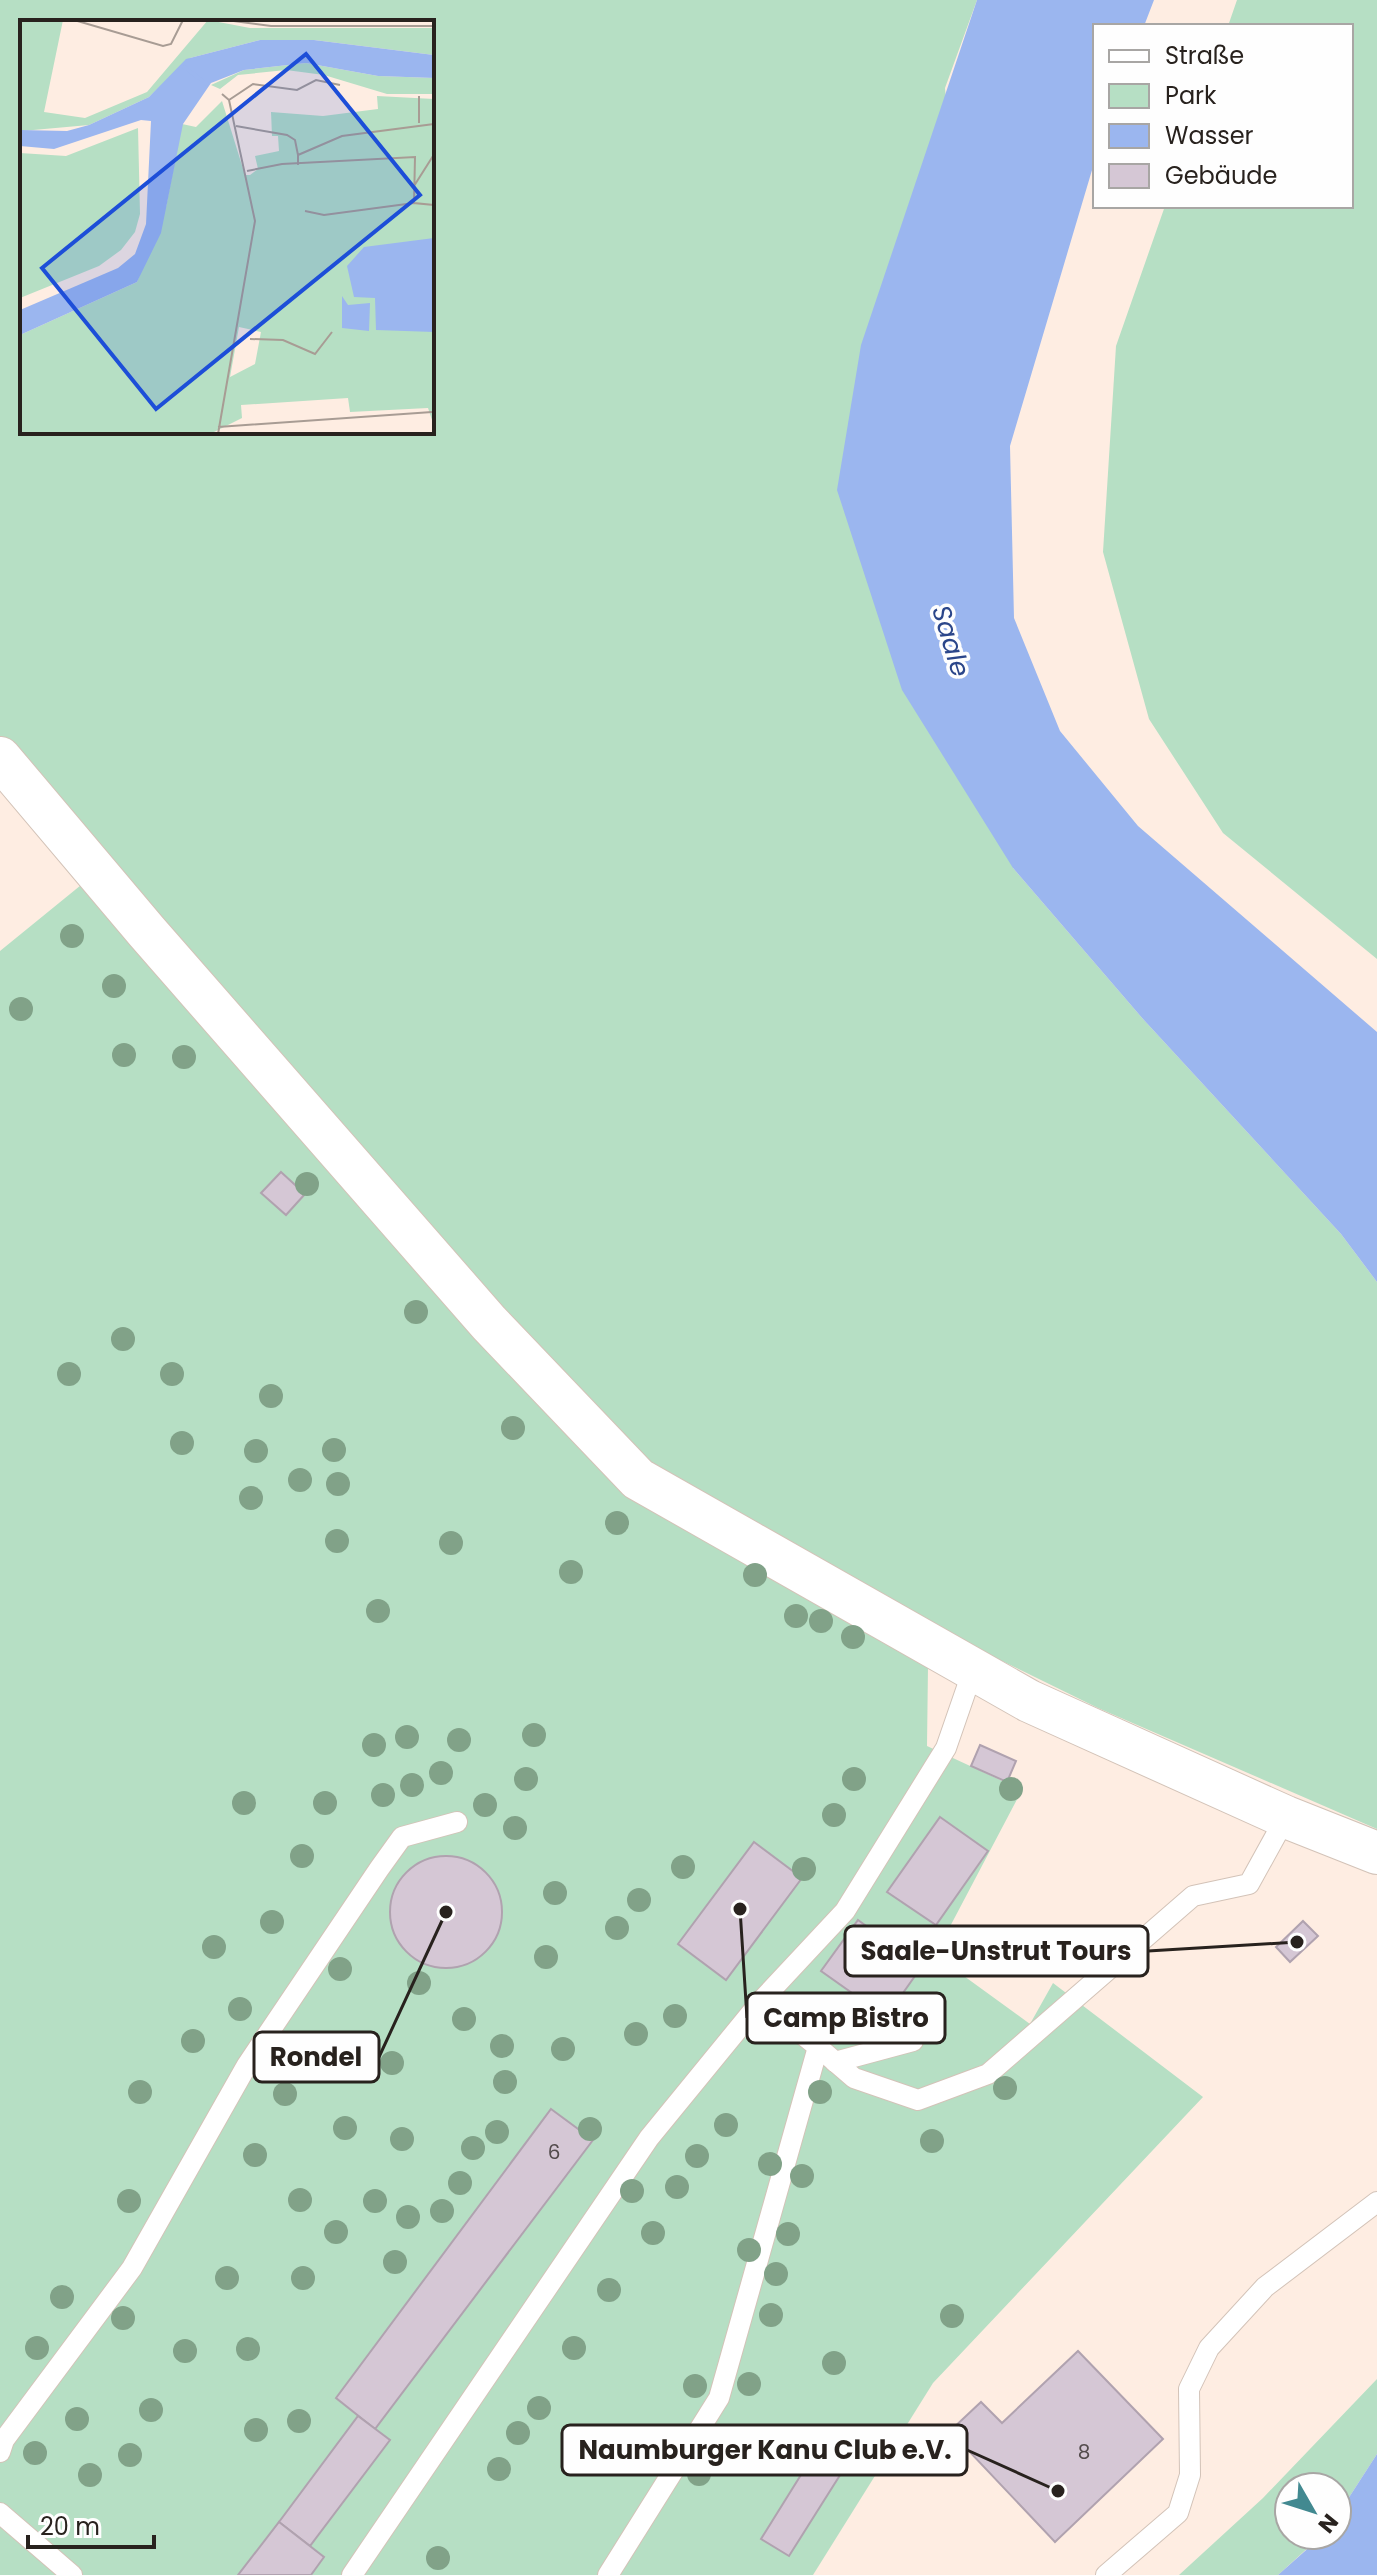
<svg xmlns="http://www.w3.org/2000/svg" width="1377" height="2575" viewBox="0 0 1377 2575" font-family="Poppins,sans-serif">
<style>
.green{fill:#b6dfc4;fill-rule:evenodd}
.water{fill:#9bb6ef}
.building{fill:#d5c7d5;stroke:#b0a2af;stroke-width:2}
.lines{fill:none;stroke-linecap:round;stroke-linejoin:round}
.lane-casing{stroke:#d3c3b8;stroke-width:22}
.street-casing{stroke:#d3c3b8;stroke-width:44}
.lane{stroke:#fff;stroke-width:20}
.street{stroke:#fff;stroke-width:42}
.tree{fill:#81a288}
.labels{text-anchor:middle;stroke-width:7;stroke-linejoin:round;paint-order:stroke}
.number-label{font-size:20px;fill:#534b4c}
.water-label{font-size:26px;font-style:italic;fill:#2b468a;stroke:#fefefe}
.inset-river{fill:none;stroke:#9bb6ef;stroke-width:4}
.inset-road{fill:none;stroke:#a89c94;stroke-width:2}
.view{fill:#1d4ed8;fill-opacity:0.15;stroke:#1d4ed8;stroke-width:4}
.inset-edge{fill:none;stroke:#28221e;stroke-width:4}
.leader{fill:none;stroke:#28221e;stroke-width:3}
.callout-dot{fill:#28221e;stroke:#fefefe;stroke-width:3}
.callout{fill:#fefefe;stroke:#28221e;stroke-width:3}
.callout-label{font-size:26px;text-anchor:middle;font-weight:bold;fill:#28221e}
</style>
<rect width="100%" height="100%" fill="#feede2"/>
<g class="green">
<path d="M0 0H977L945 88 1013 868 1143 1019 1341 1234 1377 1282V1829L1098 1708 953 1637 928 1666 927 1746 1022 1790 935 1955 1030 2024 1053 1983 1203 2097 933 2383 813 2575H0V951L86 881 0 777ZM22 22H432V432H22Z"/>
<path d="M1237 0H1377V959L1223 833 1149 719 1103 552 1116 346 1165 206H1351V26H1228Z"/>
<path d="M1377 2379V2454L1337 2516V2487H1289V2535H1322L1278 2575H1179L1263 2498Z"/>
</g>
<g class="water">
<path d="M977 0H1154L1144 26H1095V160L1010 446 1014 618 1060 731 1138 826 1377 1032V1282L1341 1234 1143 1019 1013 868 902 690 837 490 861 345Z"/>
<path d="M1377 2454V2575H1278L1323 2535H1337V2516Z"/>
</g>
<g class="building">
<path d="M281 1172 305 1194 286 1215 261 1193Z"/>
<path d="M980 1745 1016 1761 1007 1782 971 1766Z"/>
<path d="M940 1817 988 1851 936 1925 887 1892Z"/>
<path d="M754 1842 802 1878 726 1980 678 1944Z"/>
<circle cx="446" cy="1912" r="56"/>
<path d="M858 1920 922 1966 886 2017 821 1971Z"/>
<path d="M1303 1921 1318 1936 1290 1962 1276 1947Z"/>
<path d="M551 2109 593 2140 375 2429 336 2398Z"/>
<path d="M1078 2351 1163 2439 1055 2542 950 2431 981 2402 1002 2423Z"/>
<path d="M358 2416 390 2440 310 2546 279 2522Z"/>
<path d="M819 2446 847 2464 789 2556 761 2539Z"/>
<path d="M279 2522 324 2557 311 2575H238Z"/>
</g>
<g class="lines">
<defs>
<g id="lane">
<path d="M818 2047 854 2078 918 2100 988 2074 1193 1896 1249 1884 1286 1817"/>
<path d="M835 2062 913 2041"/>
<path d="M0 2452 4 2440 132 2268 247 2065 379 1869 402 1837 457 1822"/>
<path d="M0 2513 72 2575"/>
<path d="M352 2575 649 2138 761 2001 845 1911 946 1748 973 1670"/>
<path d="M608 2575 719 2398 818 2047 761 2001"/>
<path d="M1106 2575 1178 2513 1190 2475 1189 2389 1209 2348 1265 2287 1377 2202"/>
</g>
<path id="street" d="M0 758 147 932 489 1323 638 1479 1029 1701 1286 1817 1377 1853"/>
</defs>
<use href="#lane" class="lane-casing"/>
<use href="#street" class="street-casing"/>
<use href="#lane" class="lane"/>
<use href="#street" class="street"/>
</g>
<g class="tree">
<circle cx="72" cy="936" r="12"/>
<circle cx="114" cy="986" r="12"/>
<circle cx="21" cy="1009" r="12"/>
<circle cx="124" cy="1055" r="12"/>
<circle cx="184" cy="1057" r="12"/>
<circle cx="307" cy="1184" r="12"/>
<circle cx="416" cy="1312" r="12"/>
<circle cx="123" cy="1339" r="12"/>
<circle cx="69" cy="1374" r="12"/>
<circle cx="172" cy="1374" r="12"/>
<circle cx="271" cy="1396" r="12"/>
<circle cx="513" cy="1428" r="12"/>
<circle cx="182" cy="1443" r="12"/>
<circle cx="334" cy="1450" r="12"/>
<circle cx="256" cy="1451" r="12"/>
<circle cx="300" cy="1480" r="12"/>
<circle cx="338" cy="1484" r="12"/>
<circle cx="251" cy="1498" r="12"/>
<circle cx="617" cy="1523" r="12"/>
<circle cx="337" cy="1541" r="12"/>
<circle cx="451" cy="1543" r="12"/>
<circle cx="571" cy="1572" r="12"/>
<circle cx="755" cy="1575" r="12"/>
<circle cx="378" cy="1611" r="12"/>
<circle cx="796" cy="1616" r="12"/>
<circle cx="821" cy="1621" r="12"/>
<circle cx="853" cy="1637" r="12"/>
<circle cx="534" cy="1735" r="12"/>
<circle cx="407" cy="1737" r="12"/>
<circle cx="459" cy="1740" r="12"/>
<circle cx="374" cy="1745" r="12"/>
<circle cx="441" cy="1773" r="12"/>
<circle cx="526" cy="1779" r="12"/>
<circle cx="854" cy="1779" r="12"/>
<circle cx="412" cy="1785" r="12"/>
<circle cx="1011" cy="1789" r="12"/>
<circle cx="383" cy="1795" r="12"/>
<circle cx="244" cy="1803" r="12"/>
<circle cx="325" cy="1803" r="12"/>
<circle cx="485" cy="1805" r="12"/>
<circle cx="834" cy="1815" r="12"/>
<circle cx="515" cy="1828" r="12"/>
<circle cx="302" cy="1856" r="12"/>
<circle cx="683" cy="1867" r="12"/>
<circle cx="804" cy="1869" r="12"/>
<circle cx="555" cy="1893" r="12"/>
<circle cx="639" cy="1900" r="12"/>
<circle cx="272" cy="1922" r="12"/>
<circle cx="617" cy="1928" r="12"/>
<circle cx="214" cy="1947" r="12"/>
<circle cx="546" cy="1957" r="12"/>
<circle cx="340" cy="1969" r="12"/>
<circle cx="419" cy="1983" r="12"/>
<circle cx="240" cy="2009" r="12"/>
<circle cx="675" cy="2016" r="12"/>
<circle cx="464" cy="2019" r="12"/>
<circle cx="636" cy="2034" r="12"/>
<circle cx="193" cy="2041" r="12"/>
<circle cx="502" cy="2046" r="12"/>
<circle cx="563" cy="2049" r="12"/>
<circle cx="392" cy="2063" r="12"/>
<circle cx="505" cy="2082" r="12"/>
<circle cx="1005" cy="2088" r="12"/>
<circle cx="140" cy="2092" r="12"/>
<circle cx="820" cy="2092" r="12"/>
<circle cx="285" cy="2094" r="12"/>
<circle cx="726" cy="2125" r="12"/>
<circle cx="345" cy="2128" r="12"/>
<circle cx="590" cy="2129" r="12"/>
<circle cx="497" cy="2132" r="12"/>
<circle cx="402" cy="2139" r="12"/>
<circle cx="932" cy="2141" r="12"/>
<circle cx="473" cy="2148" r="12"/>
<circle cx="255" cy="2155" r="12"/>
<circle cx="697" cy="2156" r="12"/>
<circle cx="770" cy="2164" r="12"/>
<circle cx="802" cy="2176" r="12"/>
<circle cx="460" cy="2183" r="12"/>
<circle cx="677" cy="2187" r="12"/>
<circle cx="632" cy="2191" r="12"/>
<circle cx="300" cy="2200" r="12"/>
<circle cx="129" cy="2201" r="12"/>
<circle cx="375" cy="2201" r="12"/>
<circle cx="442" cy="2211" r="12"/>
<circle cx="408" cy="2217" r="12"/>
<circle cx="336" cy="2232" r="12"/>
<circle cx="653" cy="2233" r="12"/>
<circle cx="788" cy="2234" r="12"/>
<circle cx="749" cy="2250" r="12"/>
<circle cx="395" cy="2262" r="12"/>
<circle cx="776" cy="2274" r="12"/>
<circle cx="227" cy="2278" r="12"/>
<circle cx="303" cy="2278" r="12"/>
<circle cx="609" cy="2290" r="12"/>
<circle cx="62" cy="2297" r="12"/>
<circle cx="771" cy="2315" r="12"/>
<circle cx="952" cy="2316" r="12"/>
<circle cx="123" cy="2318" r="12"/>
<circle cx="37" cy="2348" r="12"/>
<circle cx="574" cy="2348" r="12"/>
<circle cx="248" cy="2349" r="12"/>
<circle cx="185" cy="2351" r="12"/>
<circle cx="834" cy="2363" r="12"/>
<circle cx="749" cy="2384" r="12"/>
<circle cx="695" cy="2386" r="12"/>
<circle cx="539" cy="2408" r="12"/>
<circle cx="151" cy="2410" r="12"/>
<circle cx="77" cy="2419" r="12"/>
<circle cx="299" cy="2421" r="12"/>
<circle cx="256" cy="2430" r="12"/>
<circle cx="518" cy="2433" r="12"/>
<circle cx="35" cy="2453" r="12"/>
<circle cx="130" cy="2455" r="12"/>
<circle cx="499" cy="2469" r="12"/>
<circle cx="699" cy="2474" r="12"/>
<circle cx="90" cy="2475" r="12"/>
<circle cx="438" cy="2558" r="12"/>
</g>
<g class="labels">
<g class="number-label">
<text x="554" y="2159">6</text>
<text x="1084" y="2459">8</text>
</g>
<g class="water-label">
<text transform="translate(951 641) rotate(73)" y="9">Saale</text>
</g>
</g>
<g transform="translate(20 20)">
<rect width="414" height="414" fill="#feede2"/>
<path d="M0 0H43L24 92 65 98 127 72 188 0 230 8H414V35L294 20H240L170 38 129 77 69 105 2 111ZM286 43 358 56 414 58V74H367L304 55 266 50 218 55 200 69 191 65 224 50ZM357 76 414 79V406L408 388 330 392 328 378 221 385 222 398 190 414H0V315L117 262 146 187 162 104 176 107 202 81 225 155H230L238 149 235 136 259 131 258 116H252L251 92 303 96 358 89ZM219 307 241 312 235 344 210 357ZM118 108 120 194 115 212 101 230 79 246 0 278V133L46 136Z" fill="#b6dfc4" fill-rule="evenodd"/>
<path d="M240 20H294L414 35V58L358 56 286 43 224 50 191 63 163 104 141 213 117 262 0 315V290L98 248 115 234 126 204 131 101 121 100 34 129 0 126V110L47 111 69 105 129 77 166 39ZM414 218V312L356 310 355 278 334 277 327 246 344 227ZM322 276 328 285 350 283 349 311 322 308Z" fill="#9bb6ef"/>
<path class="inset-river" d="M163 46 188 65"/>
<path class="inset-road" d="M54 0 143 26 151 24 163 0M206 0 251 6H414M399 76V103M209 80 233 64 277 70 296 60 320 65M216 106 267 115 275 120 278 135M278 145V135L322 116 414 104M227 151 262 144 395 137 394 183 414 185M394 166 413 136M285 191 304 195 394 183M230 319 263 320 295 334 312 312M198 407 412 392M198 414 235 201 209 80 202 74"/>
<path class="view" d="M286 34 400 175 136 389 22 248Z"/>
<rect width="414" height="414" class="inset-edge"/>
</g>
<path class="leader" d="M1297 1942L1148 1951M740 1909L747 2018M446 1912L379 2057M1058 2491L967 2450"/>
<g class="callout-dot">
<circle cx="1297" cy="1942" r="8"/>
<circle cx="740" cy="1909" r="8"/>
<circle cx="446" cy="1912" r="8"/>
<circle cx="1058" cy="2491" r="8"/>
</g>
<g class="callout">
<rect x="845" y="1926" width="303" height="50" rx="8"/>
<rect x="747" y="1993" width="198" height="50" rx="8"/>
<rect x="254" y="2032" width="125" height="50" rx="8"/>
<rect x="562" y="2425" width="405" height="50" rx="8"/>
</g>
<g class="callout-label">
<text x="996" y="1960">Saale-Unstrut Tours</text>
<text x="846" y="2027">Camp Bistro</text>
<text x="316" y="2066">Rondel</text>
<text x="765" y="2459">Naumburger Kanu Club e.V.</text>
</g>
<rect x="1093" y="24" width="260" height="184" fill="#fefefe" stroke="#a8a6a4" stroke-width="2"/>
<rect x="1109" y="50" width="40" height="12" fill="#ffffff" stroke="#a8a6a4" stroke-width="2"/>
<text x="1165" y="64" font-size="24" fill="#28221e">Straße</text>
<rect x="1109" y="84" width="40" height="24" fill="#b6dfc4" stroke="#a8a6a4" stroke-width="2"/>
<text x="1165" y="104" font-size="24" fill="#28221e">Park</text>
<rect x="1109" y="124" width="40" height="24" fill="#9bb6ef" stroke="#a8a6a4" stroke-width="2"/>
<text x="1165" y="144" font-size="24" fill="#28221e">Wasser</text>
<rect x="1109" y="164" width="40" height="24" fill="#d5c7d5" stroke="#a8a6a4" stroke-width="2"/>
<text x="1165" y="184" font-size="24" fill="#28221e">Gebäude</text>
<g transform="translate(1313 2511) rotate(129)"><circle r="38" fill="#fefefe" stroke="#a8a6a4" stroke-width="2"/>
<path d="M0-6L14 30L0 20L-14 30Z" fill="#428990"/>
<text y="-12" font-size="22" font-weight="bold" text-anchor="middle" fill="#28221e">N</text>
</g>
<path d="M28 2535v12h126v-12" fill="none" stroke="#28221e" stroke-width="4"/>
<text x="40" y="2535" font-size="24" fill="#28221e" stroke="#fefefe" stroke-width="6" paint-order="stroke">20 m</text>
</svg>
